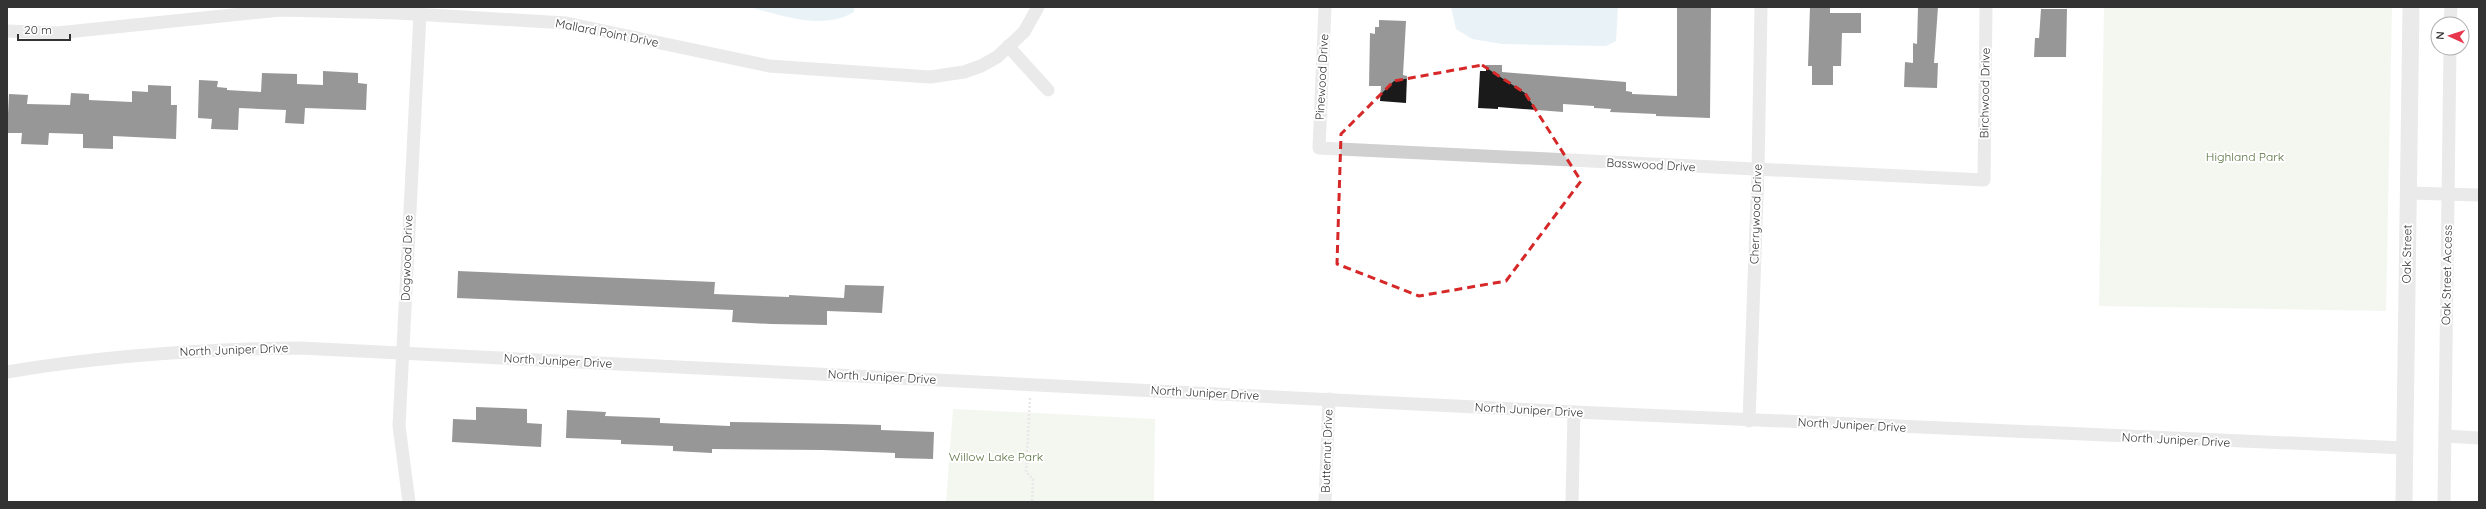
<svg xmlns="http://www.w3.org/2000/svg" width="2486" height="509" viewBox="0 0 2486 509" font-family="Quicksand,sans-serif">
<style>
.green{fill:#e6ecde}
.water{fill:#cee3ee}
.building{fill:#1a1a1a}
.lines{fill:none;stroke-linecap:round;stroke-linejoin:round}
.path{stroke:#cdcdcd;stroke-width:2.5;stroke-dasharray:2 2;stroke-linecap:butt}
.minor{stroke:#d0d0d0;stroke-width:13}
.tertiary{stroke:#d0d0d0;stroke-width:17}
.marked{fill:none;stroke:#d62828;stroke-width:3;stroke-dasharray:8 5;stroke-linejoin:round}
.labels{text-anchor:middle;stroke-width:4;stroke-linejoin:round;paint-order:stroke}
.street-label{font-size:12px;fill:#333;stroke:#fff}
.park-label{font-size:12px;fill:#58703e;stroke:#fff}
</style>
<rect width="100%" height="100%" fill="#fff"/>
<g class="green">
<path d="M2104 7H2392L2386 311 2099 306Z"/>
<path d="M953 409 1155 419 1154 502H946Z"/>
</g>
<g class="water">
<path d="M749 7H854V12C822 31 782 15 749 7Z"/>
<path d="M1451 7H1618L1616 41 1606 46 1502 44 1472 39 1456 29Z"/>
</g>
<g class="building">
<path d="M1677 7H1711L1710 118 1656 116V114L1610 112 1611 109 1594 108V106L1563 104V112L1498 107V109L1478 108 1480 71H1486V65H1502V72L1626 82V91L1632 92V94L1677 96Z"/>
<path d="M1810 7H1830V13H1861V33H1842L1841 66H1833V85H1812V66H1808Z"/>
<path d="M1918 7H1938L1934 63H1938L1937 88 1904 87 1905 62 1913 63V43L1917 44Z"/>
<path d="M2041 9H2067L2066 57H2034L2035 38H2039Z"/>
<path d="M1379 20 1406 21 1403 75 1407 76 1406 103 1380 101 1381 86H1369L1370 33 1375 34V27H1379Z"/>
<path d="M323 71 358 73V83L367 84 366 110 305 108 304 124 285 123 286 110 239 108 238 130 211 129 212 119 198 118 199 80 218 81 217 87 227 88V90L261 92 262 73 297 74V84L323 85Z"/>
<path d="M148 85 171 86V105H177L176 139 113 136V149L83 148V134L49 133 48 145 21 144 22 133H7L9 94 28 95 27 104 70 105 71 93 89 94V100L132 102V91L148 92Z"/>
<path d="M458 271 715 282 714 294 789 297V295L844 298 845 285 884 286 882 313 827 311V325L771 324 732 322 733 310 457 298Z"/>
<path d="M476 407 527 409V423L542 424 541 447 452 442 453 419 476 420Z"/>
<path d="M567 410 606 412 605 416 660 418V423L730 426V422L843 424 881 425V430L934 432 933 459 895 458V453L823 450 712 449V453L673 451V446L621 444V440L566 438Z"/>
</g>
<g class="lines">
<path class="path" d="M1030 398 1026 472 1033 479 1032 502"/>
<g class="minor">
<path d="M1325 7 1319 148 1984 180 1986 7"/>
<path d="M2450 24 2451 7"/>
<path d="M7 31 57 33 281 10 397 13 566 23 769 66 930 77 964 72 981 66 997 57 1024 32 1038 7"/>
<path d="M1008 46 1048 90"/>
<path d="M2408 193 2479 195"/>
<path d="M7 372C104 356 201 349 300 348L1574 412 2405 448"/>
<path d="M1749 421 1758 170 1761 7"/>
<path d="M2445 436 2479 438"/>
<path d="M409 502 399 426 420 14"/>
<path d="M1325 502 1329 399"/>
<path d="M1572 502 1574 412"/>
<path d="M2444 502 2450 48"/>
</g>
<path class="tertiary" d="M2404 502 2411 7"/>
</g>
<path d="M0 0H2486V509H0ZM1482 65 1525 93 1581 181 1506 281 1419 296 1337 264 1341 134 1394 81Z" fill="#fff" fill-opacity=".55" fill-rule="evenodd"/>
<path class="marked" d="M1482 65 1525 93 1581 181 1506 281 1419 296 1337 264 1341 134 1394 81Z"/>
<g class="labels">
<g class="street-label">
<text transform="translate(607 33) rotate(11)" y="4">Mallard Point Drive</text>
<text transform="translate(1322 77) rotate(-87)" y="4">Pinewood Drive</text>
<text transform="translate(1985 93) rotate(-89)" y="4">Birchwood Drive</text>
<text transform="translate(1651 165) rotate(3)" y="4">Basswood Drive</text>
<text transform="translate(1756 214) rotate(-88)" y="4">Cherrywood Drive</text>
<text transform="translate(2407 254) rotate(-89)" y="4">Oak Street</text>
<text transform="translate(407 258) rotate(-88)" y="4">Dogwood Drive</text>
<text transform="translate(2447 275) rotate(-89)" y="4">Oak Street Access</text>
<text transform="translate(234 350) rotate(-2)" y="4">North Juniper Drive</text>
<text transform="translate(558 361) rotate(3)" y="4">North Juniper Drive</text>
<text transform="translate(882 377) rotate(3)" y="4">North Juniper Drive</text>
<text transform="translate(1205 393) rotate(3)" y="4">North Juniper Drive</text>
<text transform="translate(1529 410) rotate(3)" y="4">North Juniper Drive</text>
<text transform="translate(1852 425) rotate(3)" y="4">North Juniper Drive</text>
<text transform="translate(2176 440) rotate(3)" y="4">North Juniper Drive</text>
<text transform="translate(1327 451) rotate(-88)" y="4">Butternut Drive</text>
</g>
<g class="park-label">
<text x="2245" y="161">Highland Park</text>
<text x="996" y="461">Willow Lake Park</text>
</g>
</g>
<rect width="2486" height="509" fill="none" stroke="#333333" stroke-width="16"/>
<g transform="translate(2450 36) rotate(273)"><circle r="19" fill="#ffffff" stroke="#adadad"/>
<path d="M0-3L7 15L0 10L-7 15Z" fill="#e7374c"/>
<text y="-6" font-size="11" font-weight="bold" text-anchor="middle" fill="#333333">N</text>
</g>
<path d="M18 34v6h52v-6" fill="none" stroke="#333333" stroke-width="2"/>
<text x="24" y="34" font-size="12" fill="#333333" stroke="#ffffff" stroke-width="3" paint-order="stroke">20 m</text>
</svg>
